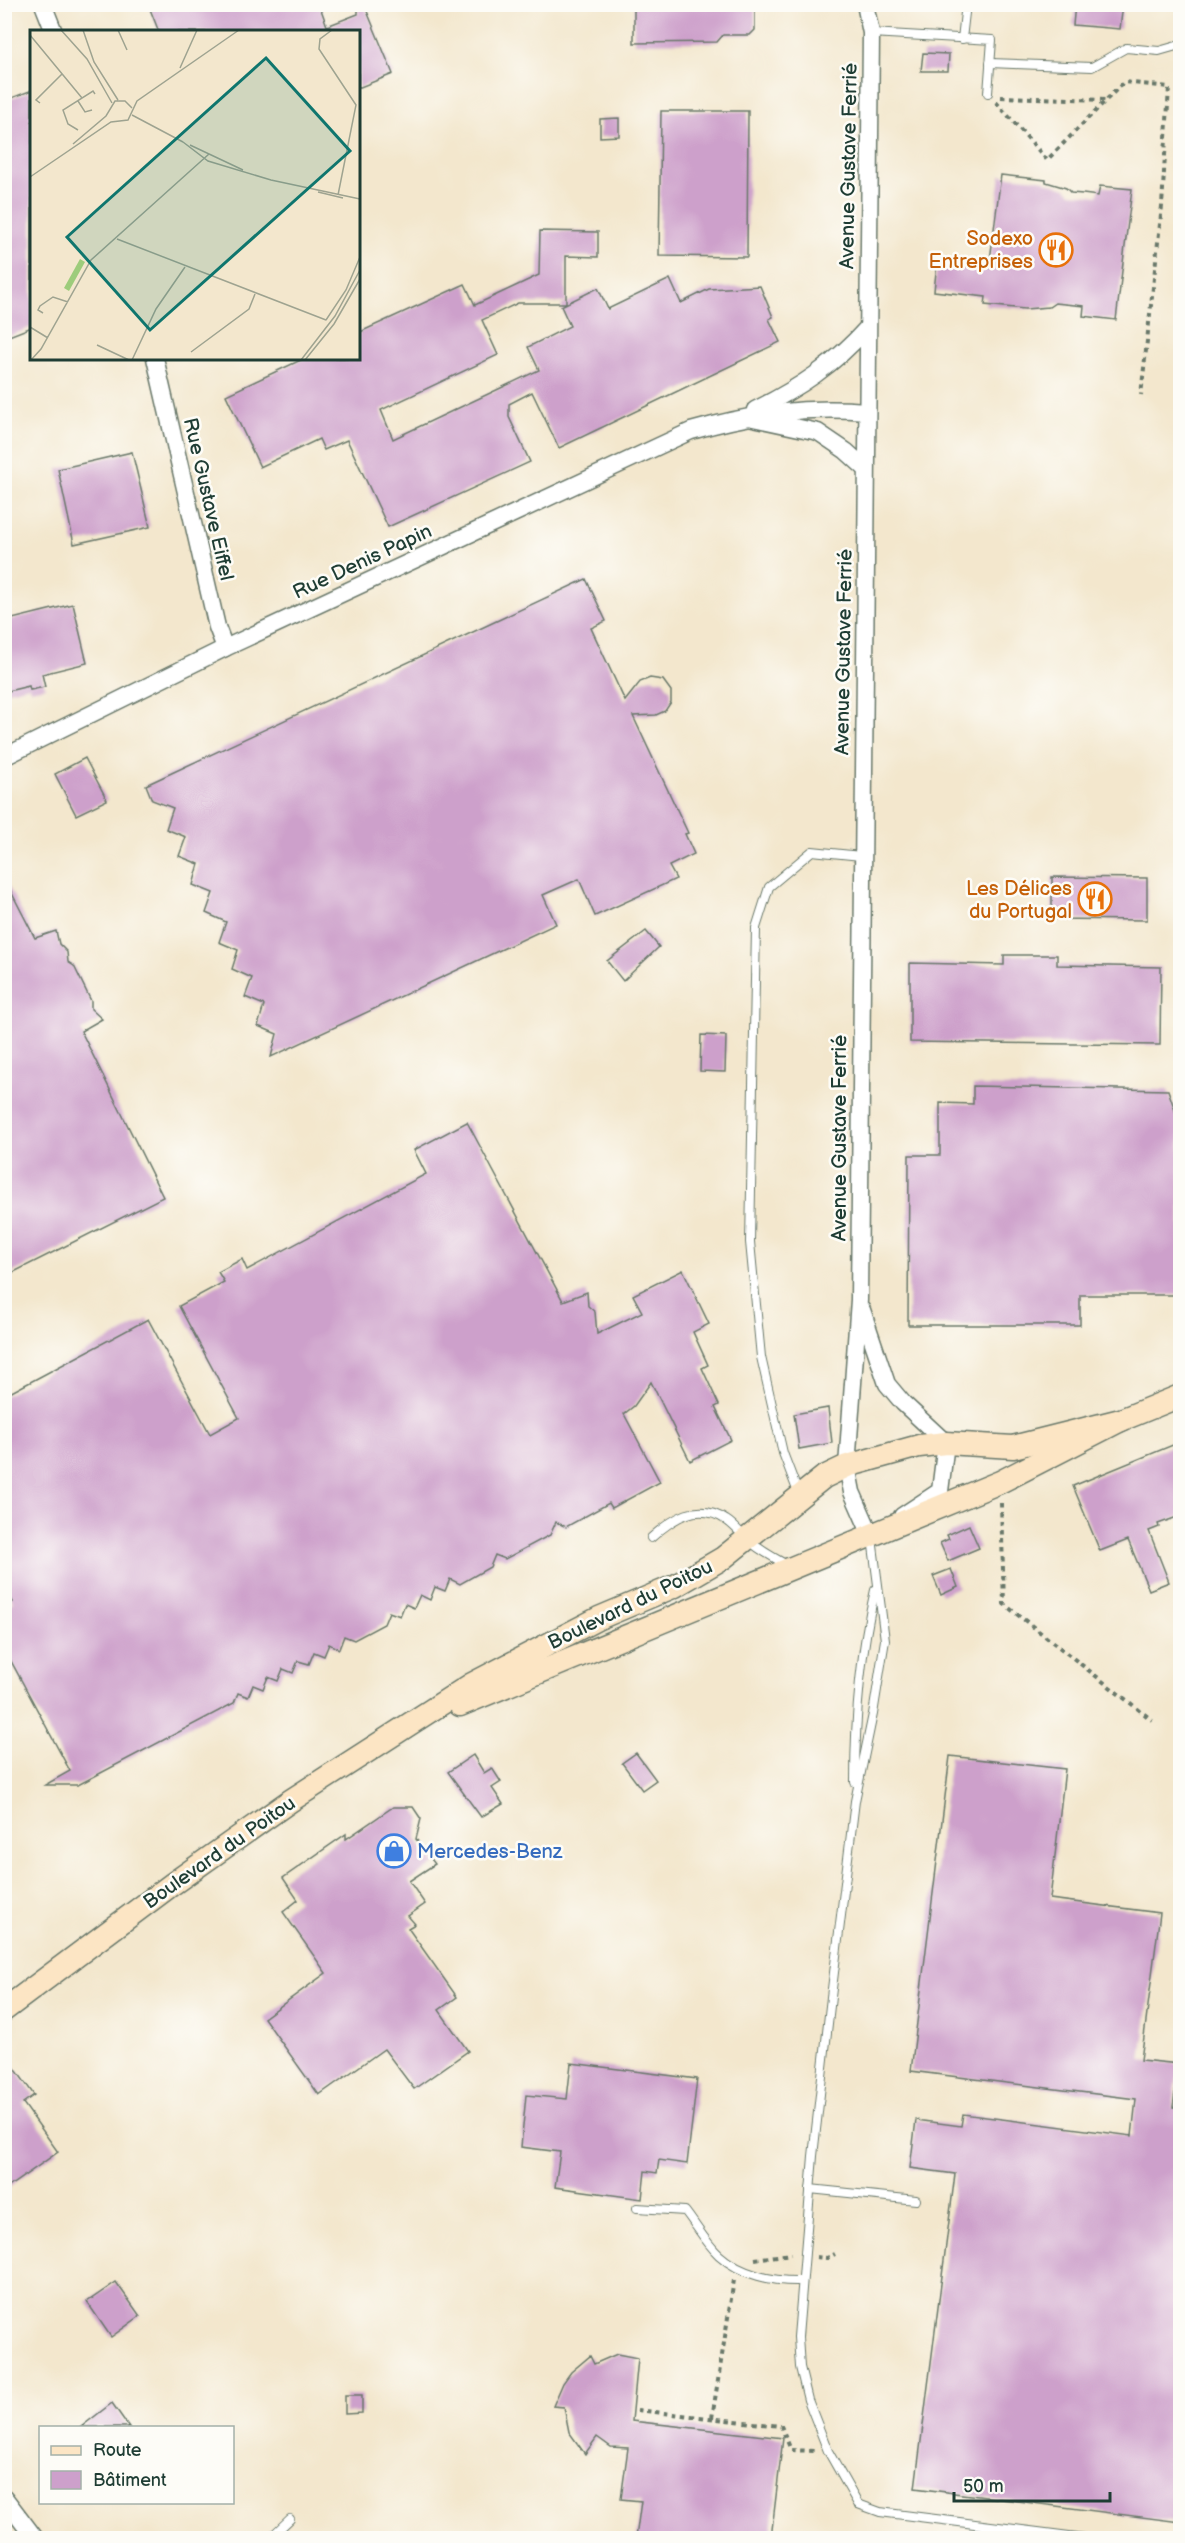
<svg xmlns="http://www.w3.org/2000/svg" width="1185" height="2543" viewBox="0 0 1185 2543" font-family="'Balsamiq Sans',sans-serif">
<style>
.building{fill:#cda0cb}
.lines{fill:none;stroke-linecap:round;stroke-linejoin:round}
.lane-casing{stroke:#69786a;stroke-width:10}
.street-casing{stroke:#69786a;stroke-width:19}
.secondary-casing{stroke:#69786a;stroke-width:25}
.path{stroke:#69786a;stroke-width:4;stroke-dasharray:4.5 4.5;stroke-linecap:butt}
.lane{stroke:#fff;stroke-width:8}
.street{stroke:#fff;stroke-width:16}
.secondary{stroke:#fce5c4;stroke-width:22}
.labels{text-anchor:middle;stroke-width:5;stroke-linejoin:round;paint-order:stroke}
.street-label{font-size:20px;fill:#1f3d34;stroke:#fdfcf7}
.food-label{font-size:20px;fill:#c56008;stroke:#fdfcf7;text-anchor:end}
.shop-label{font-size:20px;fill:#366cbe;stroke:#fdfcf7;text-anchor:start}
.inset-road{fill:none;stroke:#9ea390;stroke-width:1.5}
.view{fill:#0f766e;fill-opacity:0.15;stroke:#0f766e;stroke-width:3}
.inset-edge{fill:none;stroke:#1f3d34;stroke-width:3}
</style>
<rect width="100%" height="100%" fill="#fdfcf7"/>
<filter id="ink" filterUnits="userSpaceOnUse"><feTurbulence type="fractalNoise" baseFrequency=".0167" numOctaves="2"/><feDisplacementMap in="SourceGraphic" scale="12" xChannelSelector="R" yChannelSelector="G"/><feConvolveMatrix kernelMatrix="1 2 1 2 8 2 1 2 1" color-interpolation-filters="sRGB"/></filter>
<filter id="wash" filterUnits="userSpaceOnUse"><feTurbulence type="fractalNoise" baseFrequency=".008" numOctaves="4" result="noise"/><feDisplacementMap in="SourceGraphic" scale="24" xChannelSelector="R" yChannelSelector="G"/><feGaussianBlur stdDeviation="1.35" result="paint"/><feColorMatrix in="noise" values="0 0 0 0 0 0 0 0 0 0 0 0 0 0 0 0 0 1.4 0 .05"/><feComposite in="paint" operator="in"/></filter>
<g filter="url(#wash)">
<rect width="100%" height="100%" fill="#f3e7cd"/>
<g id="blocks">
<g class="building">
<path d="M148 4H319L327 26 358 14V4H364L393 74 358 88V32H159Z"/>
<path d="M634 4H755V30L750 35H723L717 42 634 43Z"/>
<path d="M1075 4H1123L1120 29 1073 25Z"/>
<path d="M923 53 949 54 948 71H921Z"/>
<path d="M32 90V327L4 338V101Z"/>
<path d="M661 111H748L747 257 659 256Z"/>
<path d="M619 118V136L600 137V119Z"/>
<path d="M1001 175 1046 180V182L1066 188 1071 193 1083 194 1098 196 1100 186 1132 189 1116 320 1083 316 1084 306 1055 303 1049 307 1025 309 985 305 986 297 934 291 937 263 989 268Z"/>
<path d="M540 231 598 232V257L566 256V303H518L482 320 498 355 381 410 393 439 539 370 528 347 570 326 561 306 598 288 608 309 670 279 681 303 709 289 760 286 773 317 769 319 780 342 559 448 532 392 509 404V417L530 462 388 527 347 440 324 450 319 439 260 467 226 395 305 358H358V333L465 284 475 305 539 275Z"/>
<path d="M132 452 150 527 74 544 58 469Z"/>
<path d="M586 579 606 621 591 628 625 701 640 682 650 678 663 680 671 691V702L665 711 656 715 633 716 688 833 685 834 694 854 669 866 676 879 595 916 579 879 543 895 556 924 271 1057 277 1034 258 1026 264 1005 245 997 252 978 232 969 238 950 219 942 226 922 206 913 213 893 193 885 199 864 179 856 186 837 166 829 173 808 152 800 146 785Z"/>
<path d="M73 604 87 663 42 674 45 687 30 690 29 686 4 692V621Z"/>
<path d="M85 758 107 800 76 815 55 774Z"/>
<path d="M1052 877 1147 878V920L1052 919Z"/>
<path d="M4 878 35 938 56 931 59 944 67 952 68 962 74 966 91 1001V1009L102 1019 81 1031 163 1197 4 1277Z"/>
<path d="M646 931 659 947 623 981 607 961Z"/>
<path d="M1004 955H1057V965L1161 967 1160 1045 910 1042V963L1004 965Z"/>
<path d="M701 1035 726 1036 725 1072 700 1071Z"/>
<path d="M973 1086 1168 1090 1180 1125V1295H1080V1325H908L909 1155H940V1103L973 1104Z"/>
<path d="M467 1122 563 1301 587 1292 588 1306 595 1312 597 1334 642 1312 633 1295 683 1270 709 1324 693 1332 708 1365 702 1368 719 1405 715 1407 731 1440 690 1461 651 1382 634 1406 624 1414 660 1482 612 1508 609 1503 566 1527 556 1522 550 1535 505 1559 495 1555 490 1567 460 1584 450 1579 445 1591 435 1587 430 1600 420 1595 414 1608 405 1604 400 1616 389 1612 384 1624 354 1640 344 1636 339 1649 329 1644 324 1656 314 1652 309 1664 298 1661 293 1673 283 1669 278 1681 268 1677 263 1689 253 1685 248 1697 238 1693 234 1703 78 1785H45L70 1771 4 1648V1607L13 1602 4 1587V1396L148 1319 210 1434 239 1418 179 1306 224 1282 218 1272 242 1259 247 1270 426 1174 414 1150Z"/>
<path d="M828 1408 832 1443 799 1449 794 1414Z"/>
<path d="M1180 1442V1516L1158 1524 1159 1527 1149 1531 1169 1582 1149 1590 1128 1540 1100 1551 1073 1486Z"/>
<path d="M969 1525 979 1548 948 1561 940 1543 949 1539 947 1535Z"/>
<path d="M951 1569 958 1587 941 1595 933 1576Z"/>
<path d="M636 1753 656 1780 642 1790 622 1763Z"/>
<path d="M473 1755 484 1773 492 1768 501 1782 492 1788 503 1804 481 1817 448 1772Z"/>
<path d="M950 1756 1065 1769 1050 1899 1160 1913 1141 2060 1179 2064 1173 2107 1180 2108V2522L915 2488 955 2174 910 2168 916 2120 961 2126 963 2114 1132 2136 1136 2099 911 2071Z"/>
<path d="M393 1807H413L421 1819 416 1839 435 1864 409 1881 425 1904 408 1916 415 1924 408 1928 457 1997 439 2010 468 2051 414 2089 384 2049 319 2095 264 2018 326 1973 283 1912 298 1900 283 1878 346 1834V1839Z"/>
<path d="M4 2053 34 2095 23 2103 58 2152 4 2190Z"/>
<path d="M571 2063 697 2079 687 2164 659 2160 657 2173 645 2171 642 2199 555 2187 560 2152 521 2147 526 2095 567 2099Z"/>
<path d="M116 2282 140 2316 111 2337 87 2302Z"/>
<path d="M617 2354 638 2358 632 2421 783 2438 771 2538H636L641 2501 621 2499 628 2448 611 2447 597 2437 585 2454 569 2432 564 2407 553 2406 563 2383 571 2372 590 2356 594 2364Z"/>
<path d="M345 2395H362V2413L345 2414Z"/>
<path d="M112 2403 129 2427H81Z"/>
</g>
</g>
</g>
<g filter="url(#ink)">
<use href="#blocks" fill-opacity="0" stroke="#69786a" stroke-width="1.5"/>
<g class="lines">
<defs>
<g id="lane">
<path d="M871 33 992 40 988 93"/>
<path d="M962 39 966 4"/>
<path d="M990 63 1092 67 1126 48 1159 51 1180 45"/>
<path d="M799 1495 783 1453 761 1357 750 1242 756 928 769 887 812 851 861 856"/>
<path d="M651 1538C673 1518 698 1501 726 1520 734 1525 740 1533 747 1539 759 1550 773 1557 787 1565"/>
<path d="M872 1538 885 1640 873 1714 855 1801 831 1997 813 2156 798 2337 800 2367 808 2400 828 2451 858 2504 880 2512 1085 2538"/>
<path d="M855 1782C855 1716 860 1654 875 1590"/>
<path d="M810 2189 916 2200"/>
<path d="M637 2208 685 2211C696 2225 706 2243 719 2255 741 2275 774 2282 802 2281"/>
<path d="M270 2538 290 2519"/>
</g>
<g id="street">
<path d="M43 4 54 32"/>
<path d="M865 4 871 33 859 1300 847 1466 852 1492 871 1535"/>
<path d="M155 358 217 627 225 648"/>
<path d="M755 410C799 388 834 365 867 328"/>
<path d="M753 418 818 432 846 451 866 469"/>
<path d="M4 757 225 648 691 431C750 414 804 406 866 411"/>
<path d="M862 1310 887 1384 903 1403 946 1443 940 1491 902 1516"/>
<path d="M4 2497 35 2538"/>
</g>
<g id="secondary">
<path d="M460 1705 1000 1482 1121 1420 1180 1396"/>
<path d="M4 2010 171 1885 290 1801 472 1684 599 1618 675 1586 723 1558 824 1477 847 1466 919 1446 946 1443 1013 1447 1121 1420"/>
</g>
</defs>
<use href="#lane" class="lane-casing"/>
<use href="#street" class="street-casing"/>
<use href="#secondary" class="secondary-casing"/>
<g class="path">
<path d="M1001 97 1107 100"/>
<path d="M996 102 1047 160 1124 82 1169 87 1162 206 1141 395"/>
<path d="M1001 1503 1004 1604 1152 1720"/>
<path d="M816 2257 827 2258 835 2254"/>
<path d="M755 2259 791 2254"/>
<path d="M637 2410 781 2426 791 2450 814 2451"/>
<path d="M712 2418 734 2280"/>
</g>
<use href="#lane" class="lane"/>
<use href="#street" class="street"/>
<use href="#secondary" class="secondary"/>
</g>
</g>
<defs>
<symbol id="restaurant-ring" viewBox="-11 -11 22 22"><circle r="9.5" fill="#fdfcf7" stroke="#e8710a" stroke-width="1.5"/><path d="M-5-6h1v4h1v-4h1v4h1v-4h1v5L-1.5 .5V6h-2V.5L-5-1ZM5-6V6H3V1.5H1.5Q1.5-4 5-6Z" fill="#e8710a"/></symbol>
<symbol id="shop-ring" viewBox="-11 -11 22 22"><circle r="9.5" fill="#fdfcf7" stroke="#3f7fe0" stroke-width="1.5"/><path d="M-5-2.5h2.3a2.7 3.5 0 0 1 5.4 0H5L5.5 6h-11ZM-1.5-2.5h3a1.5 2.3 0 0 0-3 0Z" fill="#3f7fe0"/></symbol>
</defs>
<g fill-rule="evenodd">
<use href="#restaurant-ring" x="1037" y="231" width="38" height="38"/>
<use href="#restaurant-ring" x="1076" y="880" width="38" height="38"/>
<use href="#shop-ring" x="375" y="1832" width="38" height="38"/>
</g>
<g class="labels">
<g class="street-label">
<text transform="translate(848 166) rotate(-89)" y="7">Avenue Gustave Ferrié</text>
<text transform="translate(209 499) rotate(77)" y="7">Rue Gustave Eiffel</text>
<text transform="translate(362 561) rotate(-25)" y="7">Rue Denis Papin</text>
<text transform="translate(843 652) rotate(-89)" y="7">Avenue Gustave Ferrié</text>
<text transform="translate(839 1138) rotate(-90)" y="7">Avenue Gustave Ferrié</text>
<text transform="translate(630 1604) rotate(-26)" y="7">Boulevard du Poitou</text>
<text transform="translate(219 1852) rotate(-35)" y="7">Boulevard du Poitou</text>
</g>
<g class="food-label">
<text x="1033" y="245">Sodexo<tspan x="1033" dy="23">Entreprises</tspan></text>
<text x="1072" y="895">Les Délices<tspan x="1072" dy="23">du Portugal</tspan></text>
</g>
<g class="shop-label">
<text x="417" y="1858">Mercedes-Benz</text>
</g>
</g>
<g transform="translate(30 30)">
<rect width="330" height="330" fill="#f3e7cd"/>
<path d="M50 229 55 232 39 261 34 258Z" fill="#9dcc7b"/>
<path class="inset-road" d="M31 0 57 29 82 73M53 0 64 32 88 70M88 0 97 20M302 0 290 9 289 19 326 75 308 165M0 5 52 68M150 38 167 0M48 71 55 82 62 80M10 73 6 70 32 44M102 85 153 112M48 100 38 94 33 80 63 61 65 64M153 112 178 131 241 150 330 169M43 114 76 86 85 71H95L102 78M160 115 213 140M0 147 81 92 98 90 107 71 209 0M288 162 313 168M87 209 296 290M13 283 8 280 10 276 23 267 38 272M296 290 316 260 330 227M0 297 18 308M67 315 99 330M161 322 219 279 225 264M1 330 11 319 61 230 179 124M102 330 126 279 155 237M271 330 305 286 330 240M275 330 304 294 330 249"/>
<path class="view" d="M236 28 320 121 120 300 37 207Z"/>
<rect width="330" height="330" class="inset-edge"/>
</g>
<rect width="1185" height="2543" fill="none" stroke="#fdfcf7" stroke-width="24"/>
<rect x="39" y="2426" width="195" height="78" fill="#fdfcf7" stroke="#a4b0a9" stroke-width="1.5"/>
<rect x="51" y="2446" width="30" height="9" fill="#fce5c4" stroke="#a4b0a9" stroke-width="1.5"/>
<text x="93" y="2456" font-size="18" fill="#1f3d34">Route</text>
<rect x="51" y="2471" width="30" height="18" fill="#cda0cb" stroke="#a4b0a9" stroke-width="1.5"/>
<text x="93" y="2486" font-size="18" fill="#1f3d34">Bâtiment</text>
<path d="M954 2492v9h156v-9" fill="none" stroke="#1f3d34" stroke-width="3"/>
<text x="963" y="2492" font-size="18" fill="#1f3d34" stroke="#fdfcf7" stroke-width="4.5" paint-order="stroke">50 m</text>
</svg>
